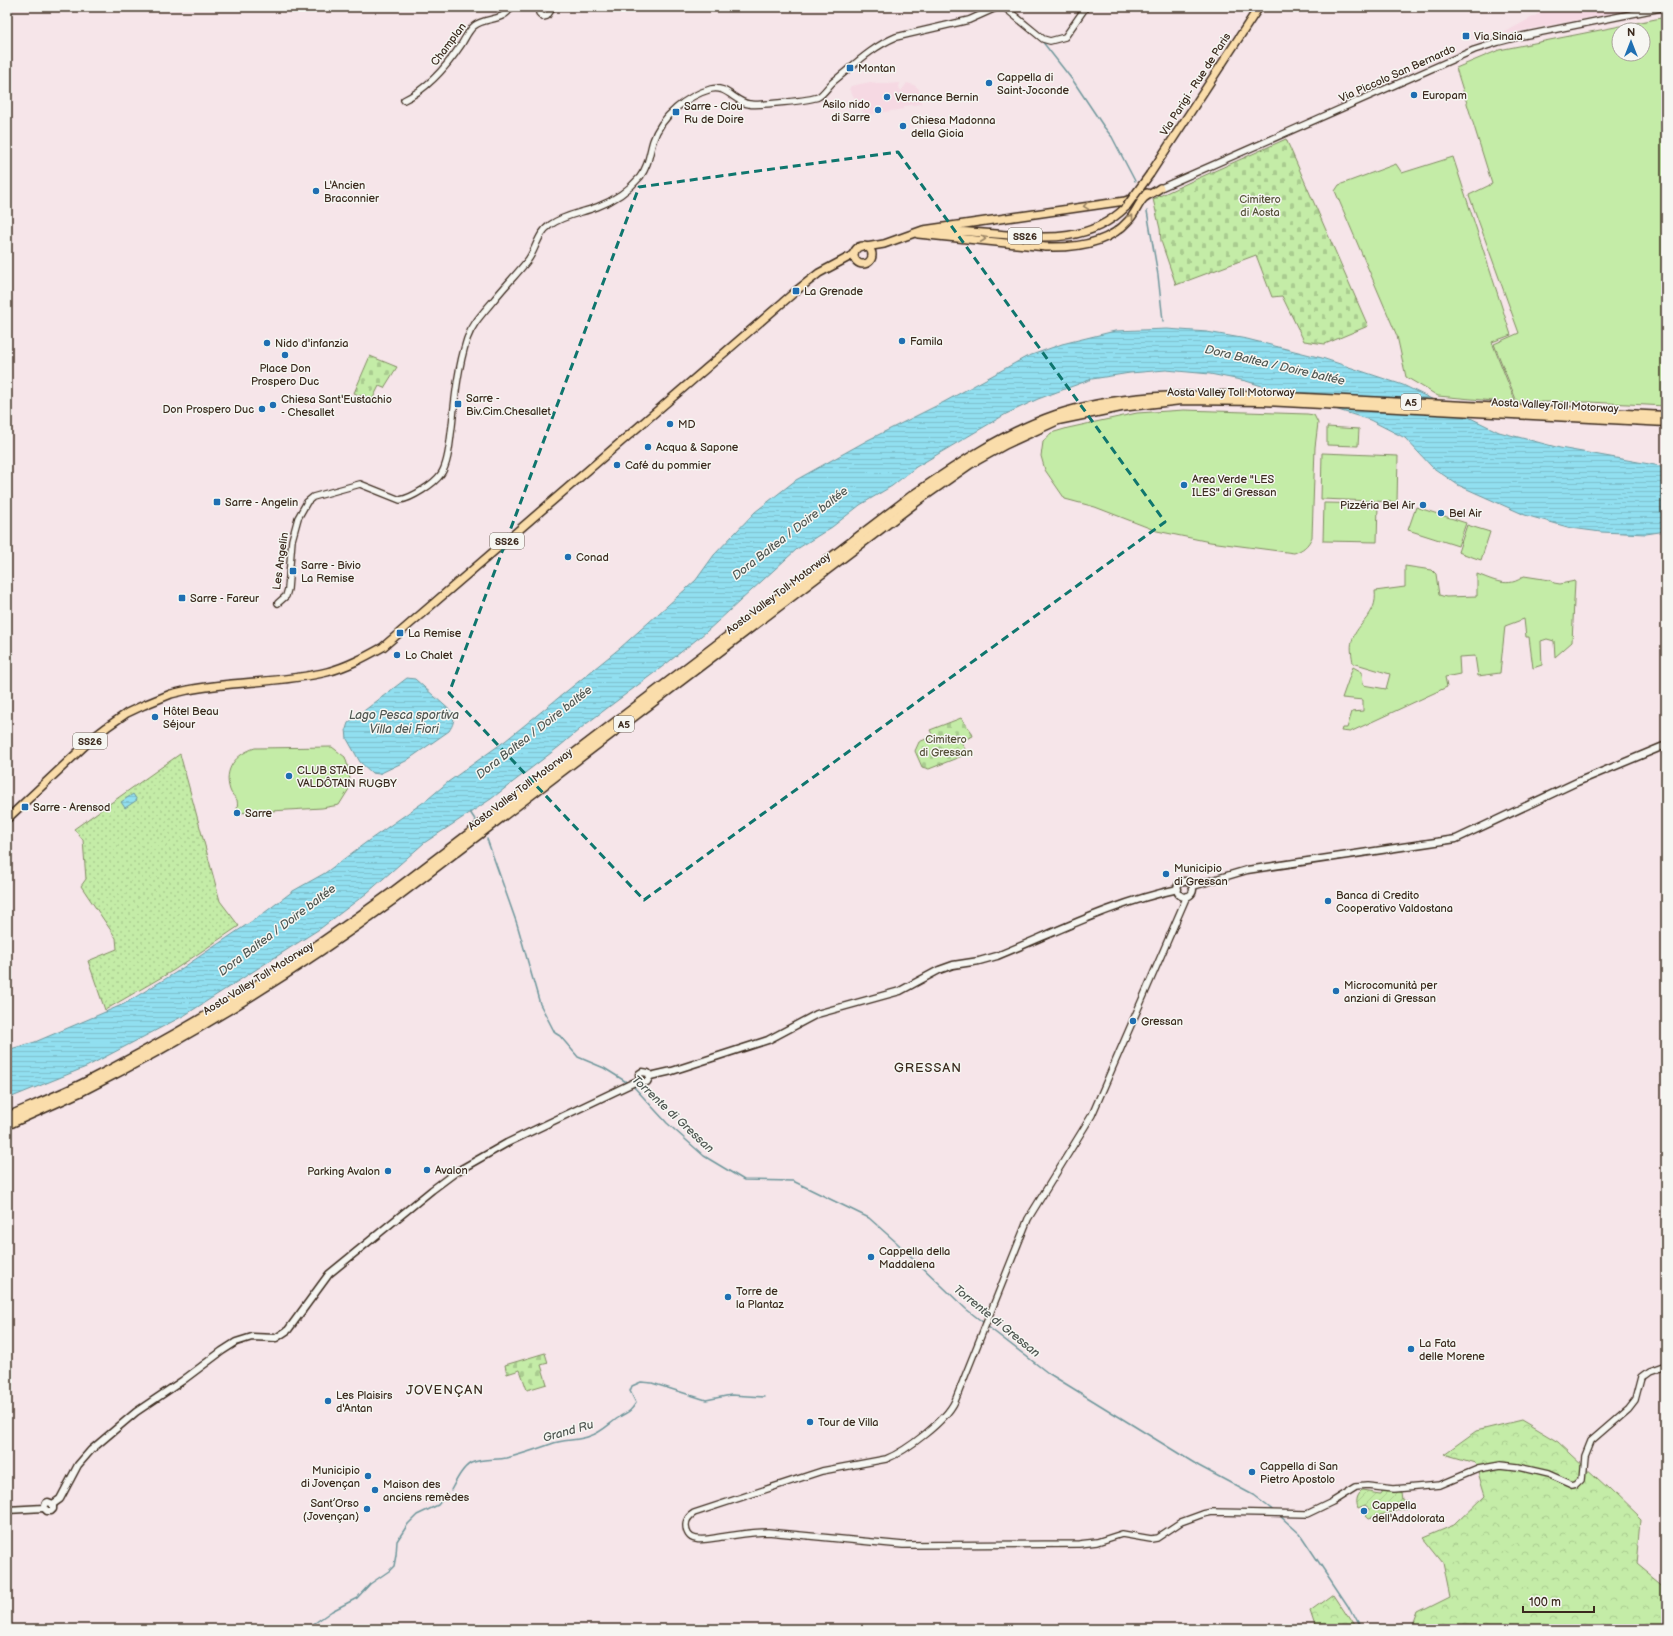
<svg xmlns="http://www.w3.org/2000/svg" width="1673" height="1636" viewBox="0 0 1673 1636" font-family="'Balsamiq Sans',sans-serif">
<style>
.built{fill:#f6d9e3}
.grass{fill:#c4eca7;stroke:#808b62;fill-rule:evenodd}
.forest{fill:url(#forest-crowns);stroke:#808b62}
.cemetery{fill:url(#cemetery-stones);stroke:#808b62}
.park{fill:url(#park-dots);stroke:#808b62}
.garden{fill:url(#garden-furrows);stroke:#808b62}
.water{fill:url(#water-rules);stroke:#6f979c}
.lines{fill:none;stroke-linecap:round;stroke-linejoin:round}
.stream{stroke:#6f979c;stroke-width:1.5}
.tertiary-casing{stroke:#3b2a1e;stroke-width:8}
.secondary-casing{stroke:#3b2a1e;stroke-width:9}
.primary-casing{stroke:#3b2a1e;stroke-width:10}
.motorway-casing{stroke:#3b2a1e;stroke-width:11}
.tertiary{stroke:#f6f6f2;stroke-width:5.5}
.secondary{stroke:#f6f6f2;stroke-width:6}
.primary{stroke:#faddab;stroke-width:7}
.motorway{stroke:#faddab;stroke-width:8}
.primary-bridge-casing{stroke:#3b2a1e;stroke-width:10;stroke-linecap:butt}
.primary-bridge{stroke:#faddab;stroke-width:7}
.oneway{stroke:#9a8464}
.marked{fill:none;stroke:#0f766e;stroke-width:3;stroke-dasharray:8 5;stroke-linejoin:round}
.poi-dot{fill:#1f6fb2;stroke:#f6f6f2;stroke-width:1.5}
.labels{text-anchor:middle;stroke-width:3;stroke-linejoin:round;paint-order:stroke}
.shield{fill:#f6f6f2;stroke:#73675e;stroke-width:1}
.shield-label{font-size:10px;font-weight:bold;fill:#3b2a1e}
.poi-label{font-size:11px;fill:#3b2a1e;stroke:#f6f6f2;text-anchor:start}
.street-label{font-size:11px;fill:#3b2a1e;stroke:#f6f6f2}
.park-label{font-size:11px;fill:#565139;stroke:#f6f6f2}
.water-label{font-size:12px;font-style:italic;fill:#505752;stroke:#f6f6f2}
.quarter-label{font-size:13px;letter-spacing:1px;fill:#3b2a1e;stroke:#f6f6f2}
</style>
<defs>
<pattern id="forest-crowns" width="20" height="18" patternUnits="userSpaceOnUse"><rect width="20" height="18" fill="#c4eca7"/><path d="M2 6a3 3 0 1 1 6 0M12 15a3 3 0 1 1 6 0" fill="none" stroke="#a9cb8f"/></pattern>
<pattern id="cemetery-stones" width="16" height="16" patternUnits="userSpaceOnUse"><rect width="16" height="16" fill="#c4eca7"/><path d="M2 7V4a2 2 0 0 1 4 0v3zM10 15v-3a2 2 0 0 1 4 0v3z" fill="#a9cb8f"/></pattern>
<pattern id="park-dots" width="8" height="8" patternUnits="userSpaceOnUse"><rect width="8" height="8" fill="#c4eca7"/><path d="M2 2h.1M6 6h.1" fill="none" stroke="#a9cb8f" stroke-width="1.8" stroke-linecap="round"/></pattern>
<pattern id="garden-furrows" width="10" height="10" patternUnits="userSpaceOnUse"><rect width="10" height="10" fill="#c4eca7"/><path d="M-1 1l2-2M0 10L10 0M9 11l2-2" fill="none" stroke="#a9cb8f"/></pattern>
<pattern id="water-rules" width="6" height="5" patternUnits="userSpaceOnUse"><rect width="6" height="5" fill="#91dff0"/><path d="M0 2.5h6" fill="none" stroke="#7ec0cd"/></pattern>
</defs>
<rect width="100%" height="100%" fill="#f6e5e9"/>
<filter id="ink" filterUnits="userSpaceOnUse"><feTurbulence type="fractalNoise" baseFrequency=".025" numOctaves="2"/><feDisplacementMap in="SourceGraphic" scale="8" xChannelSelector="R" yChannelSelector="G"/><feConvolveMatrix kernelMatrix="1 2 1 2 8 2 1 2 1" color-interpolation-filters="sRGB"/></filter>
<g filter="url(#ink)">
<g class="built">
<path d="M1551 7H1644L1500 35Z"/>
<path d="M870 82 886 84 900 83 899 87 901 91 907 83 914 85 919 89 922 104 904 106V109L865 115 849 89 851 86Z"/>
</g>
<g class="grass">
<path d="M1666 17V406L1589 402H1517L1494 344 1519 333 1469 195 1492 184 1456 68 1499 50ZM1619 30H1643V54H1619Z"/>
<path d="M1453 157 1511 335 1492 342 1516 403 1438 396 1406 377 1397 336 1335 191 1339 185 1396 164 1402 173Z"/>
<path d="M1184 410 1307 414 1314 415 1318 423 1315 447 1312 537C1308 546 1303 550 1294 553L1210 542 1157 531 1095 507 1065 499 1045 470 1041 456 1043 442 1051 433 1068 428 1137 413Z"/>
<path d="M1327 427 1359 429 1358 446 1327 445Z"/>
<path d="M1322 453 1398 456 1397 502 1321 499Z"/>
<path d="M1324 503 1378 504 1377 542 1323 541Z"/>
<path d="M1416 507 1466 523 1458 546 1408 530Z"/>
<path d="M1467 525 1490 532 1481 560 1458 552Z"/>
<path d="M1405 566 1432 570 1436 574 1439 595 1446 597 1477 596V574C1493 580 1509 589 1524 576L1550 580 1554 583 1560 584 1575 581 1572 642 1555 657 1554 641 1547 639 1541 641 1542 665 1533 668 1529 637H1526L1524 619 1505 626 1500 673 1478 676 1475 656 1459 657 1460 674 1445 677 1447 687 1350 732 1341 731 1342 728H1347L1352 712 1363 711V700L1342 698 1353 667 1362 672 1363 685 1386 689 1390 674 1353 663C1352 656 1350 648 1352 641 1357 622 1378 616 1375 591L1405 587Z"/>
<path d="M332 747 345 757 350 773 349 789 339 805 322 808 237 813C237 809 238 804 237 800 235 797 231 794 230 790 223 769 236 754 255 748Z"/>
</g>
<g class="forest">
<path d="M1521 1420 1558 1442 1609 1489 1641 1520 1637 1564 1666 1588V1629H1412L1418 1613 1450 1597 1443 1563 1423 1538 1454 1525 1485 1495 1475 1463 1444 1454 1476 1431Z"/>
<path d="M1333 1594 1356 1629H1316L1310 1611Z"/>
</g>
<g class="cemetery">
<path d="M1286 139 1368 326 1325 344 1304 341 1282 296 1272 297 1256 255 1176 285 1161 241 1160 229 1153 199 1192 181Z"/>
<path d="M370 356 397 367 384 388 379 386 372 400 354 393Z"/>
<path d="M961 718 971 731 973 736 961 741 967 754 929 769 922 767 915 751 919 742 933 736 930 730Z"/>
<path d="M545 1353 548 1363 541 1365 547 1384 527 1390 520 1370 507 1374 505 1365Z"/>
</g>
<path class="park" d="M180 754 220 901 239 926 174 970 105 1010 88 961 117 949 116 938 81 886 86 879 83 840 74 829Z"/>
<path class="garden" d="M1362 1491 1380 1494 1382 1491 1401 1492 1402 1500 1406 1501 1407 1508 1369 1518 1366 1515 1370 1509 1365 1505 1358 1508C1356 1502 1356 1496 1362 1491Z"/>
<g class="water">
<path d="M1167 329 1207 332 1247 339 1322 358 1403 385 1499 432 1560 448 1666 467V531L1646 534 1601 532 1571 528 1525 515 1458 485 1432 467 1405 438 1370 420 1246 381 1210 374 1166 370 1130 373 1092 379 1038 399 1006 414 916 467 892 486 860 505 832 527 797 549 706 632 666 664 586 724 560 746 491 799 424 843 367 893 321 928 185 1015 86 1067 7 1099V1050L35 1042 124 1004 175 973 264 913 293 891 325 873 368 841 428 799 448 782 505 741 620 648 696 580 714 555 755 512 796 480 868 440 944 402 1026 357 1062 344 1115 331Z"/>
<path d="M407 678 415 679 453 713C455 720 453 725 449 731L406 761 379 774 372 773 360 762 347 739 346 729 348 723Z"/>
<path d="M133 794 137 800 125 808 121 802Z"/>
</g>
<g class="lines">
<g class="stream">
<path d="M1042 41 1074 82 1104 127 1112 137 1135 181"/>
<path d="M1147 211 1158 275 1163 321"/>
<path d="M470 812 476 821"/>
<path d="M487 839 517 924 540 1004 555 1033 560 1036 578 1057 604 1068 628 1083"/>
<path d="M633 1086 667 1123 704 1156 744 1180 793 1181 869 1218 896 1242 966 1309 984 1323"/>
<path d="M987 1326 1048 1373 1199 1466 1253 1495 1274 1511"/>
<path d="M451 1490C456 1481 462 1468 471 1463 482 1458 496 1460 507 1458 522 1454 537 1449 551 1444 564 1439 578 1441 590 1436 601 1433 609 1424 618 1418 627 1411 628 1415 636 1403L630 1391 632 1386 641 1382 652 1383 706 1400 731 1395 764 1397"/>
<path d="M1280 1516 1300 1534 1348 1606 1360 1629"/>
<path d="M309 1629 312 1625 332 1611 357 1598 370 1584 389 1571 394 1566 396 1555 397 1541 408 1524 417 1515 438 1505 447 1494"/>
</g>
<defs>
<g id="tertiary">
<path d="M540 7 539 13 543 17 547 16 553 7"/>
<path d="M1004 7 1043 39 1050 41 1065 37 1086 7"/>
<path d="M404 100C427 89 447 66 461 45 465 39 468 31 474 26 484 17 504 22 511 7"/>
<path d="M1156 190 1474 50 1499 42 1522 36 1666 7"/>
<path d="M278 603 286 596 288 589 292 540 298 518 307 502 313 497 360 484 400 500C412 498 434 484 441 474 449 463 450 439 452 426 455 397 458 367 467 339 472 324 483 313 493 301 504 287 517 274 528 260 536 249 538 233 550 225 564 215 581 213 597 207 613 201 629 190 640 177 649 165 649 154 653 141 661 116 687 96 711 89 726 85 735 102 749 104 757 106 812 100 818 97 824 94 828 86 834 81 854 65 872 47 896 37L969 20 998 7"/>
<path d="M1187 896 1092 1115 1028 1219 955 1401C946 1421 906 1451 886 1459L822 1471 694 1513C689 1516 686 1519 686 1525 686 1532 689 1538 696 1539 704 1541 713 1538 721 1537 737 1535 752 1532 768 1532L903 1545 1079 1544 1097 1542 1122 1534 1151 1539 1157 1538 1181 1522 1203 1514 1212 1512 1307 1514 1332 1502 1356 1487 1367 1486 1394 1489 1440 1485 1478 1469 1501 1465 1518 1467 1548 1474 1573 1485 1577 1484 1583 1478 1585 1456 1591 1441 1628 1409 1635 1400 1641 1377 1649 1371 1666 1365"/>
</g>
<g id="secondary">
<circle cx="1185" cy="889" r="8"/>
<path d="M1193 886 1247 870 1456 839 1577 782 1666 745"/>
<path d="M650 1076 672 1071 768 1040 817 1014 900 991 939 970 953 965 979 961 997 956C1056 932 1115 902 1178 889"/>
<path d="M640 1080 639 1074 642 1072 648 1073 650 1076"/>
<path d="M44 1508 46 1503 48 1502 53 1504 60 1499 78 1465 91 1450 136 1412 182 1381 222 1351 236 1342 252 1337 276 1338 288 1330 329 1274 432 1190 456 1172 507 1143 637 1081 640 1080 643 1082H647L650 1076"/>
<path d="M44 1508 47 1511H51L53 1509V1504"/>
<path d="M7 1510 44 1508"/>
</g>
<g id="primary">
<path d="M1150 174 1259 7"/>
<path d="M938 231C958 231 977 232 996 234 1044 238 1088 244 1126 207"/>
<path d="M918 234 1046 247C1076 248 1108 244 1128 221 1135 214 1138 204 1144 198 1149 194 1155 192 1160 188"/>
<circle cx="863" cy="255" r="9"/>
<path d="M866 247 884 244 923 230 1125 201 1147 193"/>
<path d="M7 819 94 737 107 727 127 713 144 705 171 694 188 690C233 681 282 683 327 672 347 667 365 657 383 647L796 291 819 273 851 256 854 253"/>
</g>
<g id="motorway">
<path d="M7 1117C32 1106 57 1096 82 1084 191 1029 295 964 394 891L913 495C958 464 1004 433 1056 415 1117 395 1182 395 1245 395L1666 416"/>
<path d="M7 1125C33 1113 59 1102 84 1090 193 1035 296 971 394 899L920 499 970 464 1006 444 1058 420 1121 407 1181 400 1263 401 1666 422"/>
</g>
</defs>
<use href="#tertiary" class="tertiary-casing"/>
<use href="#secondary" class="secondary-casing"/>
<use href="#primary" class="primary-casing"/>
<use href="#motorway" class="motorway-casing"/>
<use href="#tertiary" class="tertiary"/>
<use href="#secondary" class="secondary"/>
<use href="#primary" class="primary"/>
<use href="#motorway" class="motorway"/>
<defs>
<path id="primary-bridge" d="M1126 207 1150 174"/>
</defs>
<use href="#primary-bridge" class="primary-bridge-casing"/>
<use href="#primary-bridge" class="primary-bridge"/>
</g>
<defs><path id="oneway-chevron" d="M-2-3.5L2.5 0L-2 3.5" fill="none" stroke-width="1.6" stroke-linecap="round" stroke-linejoin="round"/></defs>
<g class="oneway">
<use href="#oneway-chevron" transform="translate(1086 206) rotate(172)"/>
<use href="#oneway-chevron" transform="translate(1131 217) rotate(-51)"/>
<use href="#oneway-chevron" transform="translate(983 239) rotate(7)"/>
</g>
</g>
<path class="marked" d="M898 152 1165 522 644 900 449 693 639 187Z"/>
<g class="poi-dot">
<rect x="1462" y="32" width="8" height="8" rx="2"/>
<rect x="846" y="64" width="8" height="8" rx="2"/>
<circle cx="989" cy="83" r="4"/>
<circle cx="1414" cy="95" r="4"/>
<circle cx="887" cy="97" r="4"/>
<circle cx="878" cy="110" r="4"/>
<rect x="672" y="108" width="8" height="8" rx="2"/>
<circle cx="903" cy="126" r="4"/>
<circle cx="316" cy="191" r="4"/>
<rect x="792" y="287" width="8" height="8" rx="2"/>
<circle cx="902" cy="341" r="4"/>
<circle cx="267" cy="343" r="4"/>
<circle cx="285" cy="355" r="4"/>
<rect x="454" y="400" width="8" height="8" rx="2"/>
<circle cx="273" cy="405" r="4"/>
<circle cx="262" cy="409" r="4"/>
<circle cx="670" cy="424" r="4"/>
<circle cx="648" cy="447" r="4"/>
<circle cx="617" cy="465" r="4"/>
<circle cx="1184" cy="485" r="4"/>
<rect x="213" y="498" width="8" height="8" rx="2"/>
<circle cx="1423" cy="505" r="4"/>
<circle cx="1441" cy="513" r="4"/>
<circle cx="568" cy="557" r="4"/>
<rect x="289" y="567" width="8" height="8" rx="2"/>
<rect x="178" y="594" width="8" height="8" rx="2"/>
<rect x="396" y="629" width="8" height="8" rx="2"/>
<circle cx="397" cy="655" r="4"/>
<circle cx="155" cy="717" r="4"/>
<circle cx="289" cy="776" r="4"/>
<rect x="21" y="803" width="8" height="8" rx="2"/>
<circle cx="237" cy="813" r="4"/>
<circle cx="1166" cy="874" r="4"/>
<circle cx="1328" cy="901" r="4"/>
<circle cx="1336" cy="991" r="4"/>
<circle cx="1133" cy="1021" r="4"/>
<circle cx="427" cy="1170" r="4"/>
<circle cx="388" cy="1171" r="4"/>
<circle cx="871" cy="1257" r="4"/>
<circle cx="728" cy="1297" r="4"/>
<circle cx="1411" cy="1349" r="4"/>
<circle cx="328" cy="1401" r="4"/>
<circle cx="810" cy="1422" r="4"/>
<circle cx="1252" cy="1472" r="4"/>
<circle cx="368" cy="1476" r="4"/>
<circle cx="375" cy="1490" r="4"/>
<circle cx="367" cy="1509" r="4"/>
<circle cx="1364" cy="1511" r="4"/>
</g>
<g class="labels">
<g class="shield">
<rect x="1008" y="228" width="34" height="16" rx="3"/>
<rect x="1401" y="394" width="20" height="16" rx="3"/>
<rect x="490" y="533" width="34" height="16" rx="3"/>
<rect x="614" y="716" width="20" height="16" rx="3"/>
<rect x="73" y="733" width="34" height="16" rx="3"/>
</g>
<g class="shield-label">
<text x="1025" y="240">SS26</text>
<text x="1411" y="406">A5</text>
<text x="507" y="545">SS26</text>
<text x="624" y="728">A5</text>
<text x="90" y="745">SS26</text>
</g>
<g class="poi-label">
<text x="1474" y="40">Via Sinaia</text>
<text x="858" y="72">Montan</text>
<text x="997" y="81">Cappella di<tspan x="997" dy="13">Saint-Joconde</tspan></text>
<text x="1422" y="99">Europam</text>
<text x="895" y="101">Vernance Bernin</text>
<text x="870" y="108" text-anchor="end">Asilo nido<tspan x="870" dy="13">di Sarre</tspan></text>
<text x="684" y="110">Sarre - Clou<tspan x="684" dy="13">Ru de Doire</tspan></text>
<text x="911" y="124">Chiesa Madonna<tspan x="911" dy="13">della Gioia</tspan></text>
<text x="324" y="189">L'Ancien<tspan x="324" dy="13">Braconnier</tspan></text>
<text x="804" y="295">La Grenade</text>
<text x="910" y="345">Famila</text>
<text x="275" y="347">Nido d'infanzia</text>
<text x="285" y="372" text-anchor="middle">Place Don<tspan x="285" dy="13">Prospero Duc</tspan></text>
<text x="466" y="402">Sarre -<tspan x="466" dy="13">Biv.Cim.Chesallet</tspan></text>
<text x="281" y="403">Chiesa Sant'Eustachio<tspan x="281" dy="13">- Chesallet</tspan></text>
<text x="254" y="413" text-anchor="end">Don Prospero Duc</text>
<text x="678" y="428">MD</text>
<text x="656" y="451">Acqua &amp; Sapone</text>
<text x="625" y="469">Café du pommier</text>
<text x="1192" y="483">Area Verde "LES<tspan x="1192" dy="13">ILES" di Gressan</tspan></text>
<text x="225" y="506">Sarre - Angelin</text>
<text x="1415" y="509" text-anchor="end">Pizzéria Bel Air</text>
<text x="1449" y="517">Bel Air</text>
<text x="576" y="561">Conad</text>
<text x="301" y="569">Sarre - Bivio<tspan x="301" dy="13">La Remise</tspan></text>
<text x="190" y="602">Sarre - Fareur</text>
<text x="408" y="637">La Remise</text>
<text x="405" y="659">Lo Chalet</text>
<text x="163" y="715">Hôtel Beau<tspan x="163" dy="13">Séjour</tspan></text>
<text x="297" y="774">CLUB STADE<tspan x="297" dy="13">VALDÔTAIN RUGBY</tspan></text>
<text x="33" y="811">Sarre - Arensod</text>
<text x="245" y="817">Sarre</text>
<text x="1174" y="872">Municipio<tspan x="1174" dy="13">di Gressan</tspan></text>
<text x="1336" y="899">Banca di Credito<tspan x="1336" dy="13">Cooperativo Valdostana</tspan></text>
<text x="1344" y="989">Microcomunità per<tspan x="1344" dy="13">anziani di Gressan</tspan></text>
<text x="1141" y="1025">Gressan</text>
<text x="435" y="1174">Avalon</text>
<text x="380" y="1175" text-anchor="end">Parking Avalon</text>
<text x="879" y="1255">Cappella della<tspan x="879" dy="13">Maddalena</tspan></text>
<text x="736" y="1295">Torre de<tspan x="736" dy="13">la Plantaz</tspan></text>
<text x="1419" y="1347">La Fata<tspan x="1419" dy="13">delle Morene</tspan></text>
<text x="336" y="1399">Les Plaisirs<tspan x="336" dy="13">d'Antan</tspan></text>
<text x="818" y="1426">Tour de Villa</text>
<text x="1260" y="1470">Cappella di San<tspan x="1260" dy="13">Pietro Apostolo</tspan></text>
<text x="360" y="1474" text-anchor="end">Municipio<tspan x="360" dy="13">di Jovençan</tspan></text>
<text x="383" y="1488">Maison des<tspan x="383" dy="13">anciens remèdes</tspan></text>
<text x="359" y="1507" text-anchor="end">Sant’Orso<tspan x="359" dy="13">(Jovençan)</tspan></text>
<text x="1372" y="1509">Cappella<tspan x="1372" dy="13">dell'Addolorata</tspan></text>
</g>
<g class="street-label">
<text transform="translate(448 44) rotate(-53)" y="4">Champlan</text>
<text transform="translate(1397 73) rotate(-24)" y="4">Via Piccolo San Bernardo</text>
<text transform="translate(1195 84) rotate(-57)" y="4">Via Parigi - Rue de Paris</text>
<text x="1231" y="396">Aosta Valley Toll Motorway</text>
<text transform="translate(1555 405) rotate(3)" y="4">Aosta Valley Toll Motorway</text>
<text transform="translate(280 561) rotate(-82)" y="4">Les Angelin</text>
<text transform="translate(778 593) rotate(-37)" y="4">Aosta Valley Toll Motorway</text>
<text transform="translate(520 789) rotate(-37)" y="4">Aosta Valley Toll Motorway</text>
<text transform="translate(258 978) rotate(-32)" y="4">Aosta Valley Toll Motorway</text>
</g>
<g class="park-label">
<text x="1260" y="203">Cimitero<tspan x="1260" dy="13">di Aosta</tspan></text>
<text x="946" y="743">Cimitero<tspan x="946" dy="13">di Gressan</tspan></text>
</g>
<g class="water-label">
<text transform="translate(1275 365) rotate(13)" y="4">Dora Baltea / Doire baltée</text>
<text transform="translate(790 533) rotate(-38)" y="4">Dora Baltea / Doire baltée</text>
<text x="404" y="719">Lago Pesca sportiva<tspan x="404" dy="14">Villa dei Fiori</tspan></text>
<text transform="translate(534 732) rotate(-38)" y="4">Dora Baltea / Doire baltée</text>
<text transform="translate(277 930) rotate(-37)" y="4">Dora Baltea / Doire baltée</text>
<text transform="translate(673 1114) rotate(43)" y="4">Torrente di Gressan</text>
<text transform="translate(997 1321) rotate(39)" y="4">Torrente di Gressan</text>
<text transform="translate(568 1431) rotate(-16)" y="4">Grand Ru</text>
</g>
<g class="quarter-label">
<text x="928" y="1072">GRESSAN</text>
<text x="445" y="1394">JOVENÇAN</text>
</g>
</g>
<rect width="1673" height="1636" fill="none" stroke="#f6f6f2" stroke-width="24"/>
<rect x="12" y="12" width="1649" height="1612" fill="none" stroke="#3b2a1e" stroke-width="1.5" filter="url(#ink)"/>
<g transform="translate(1631 42)"><circle r="19" fill="#f6f6f2" stroke="#aba49d"/>
<path d="M0-3L7 15L0 10L-7 15Z" fill="#1f6fb2"/>
<text y="-6" font-size="11" font-weight="bold" text-anchor="middle" fill="#3b2a1e">N</text>
</g>
<path d="M1523 1606v6h71v-6" fill="none" stroke="#3b2a1e" stroke-width="2"/>
<text x="1529" y="1606" font-size="12" fill="#3b2a1e" stroke="#f6f6f2" stroke-width="3" paint-order="stroke">100 m</text>
</svg>
